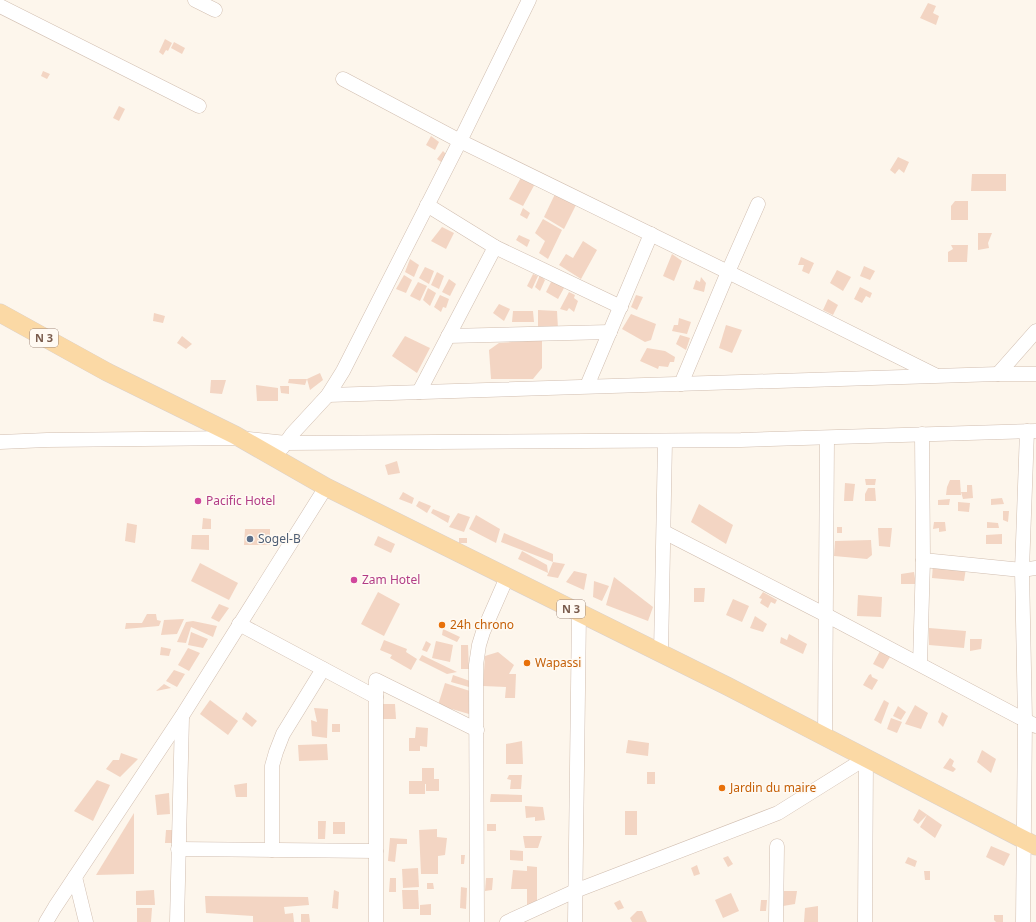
<svg xmlns="http://www.w3.org/2000/svg" width="1036" height="922" viewBox="0 0 1036 922" font-family="'Noto Sans',sans-serif">
<style>
.building{fill:#f3d5c3}
.lines{fill:none;stroke-linecap:round;stroke-linejoin:round}
.minor-casing{stroke:#d1beb0;stroke-width:15}
.major-casing{stroke:#dad1cd;stroke-width:19}
.minor{stroke:#fff;stroke-width:14}
.major{stroke:#fbd9a5;stroke-width:18}
.hotel-dot{fill:#d1479c;stroke:#fffaf3;stroke-width:1.5}
.service-dot{fill:#5c6f8a;stroke:#fffaf3;stroke-width:1.5}
.food-dot{fill:#e8710a;stroke:#fffaf3;stroke-width:1.5}
.labels{text-anchor:middle;stroke-width:3;stroke-linejoin:round;paint-order:stroke}
.shield{fill:#fffaf3;stroke:#a28b7f;stroke-width:1}
.shield-label{font-size:11px;font-weight:bold;fill:#7a5c4d}
.hotel-label{font-size:12px;fill:#b23c85;stroke:#fffaf3;text-anchor:start}
.service-label{font-size:12px;fill:#4e5e75;stroke:#fffaf3;text-anchor:start}
.food-label{font-size:12px;fill:#c56008;stroke:#fffaf3;text-anchor:start}
</style>
<rect width="100%" height="100%" fill="#fdf6ec"/>
<g class="building">
<path d="M928 3 936 6 933 13 939 16 936 25 920 18Z"/>
<path d="M165 39 172 43 168 51 166 50 163 55 159 52Z"/>
<path d="M174 42 185 48 182 54 171 48Z"/>
<path d="M43 71 50 74 47 79 41 76Z"/>
<path d="M119 106 125 109 119 121 113 118Z"/>
<path d="M431 136 439 142 435 150 426 145Z"/>
<path d="M443 151 447 155 441 162 437 159Z"/>
<path d="M898 157 909 162 904 173 899 169 895 174 890 170Z"/>
<path d="M523 174 537 180 523 206 509 199Z"/>
<path d="M972 174H1006V191H971Z"/>
<path d="M556 192 577 203 564 229 544 217Z"/>
<path d="M955 201H968V220H951V206Z"/>
<path d="M523 208 530 213 527 219 520 215Z"/>
<path d="M543 219 562 230 548 259 539 253 545 241 535 233Z"/>
<path d="M442 227 454 233 446 249 431 241Z"/>
<path d="M978 233H992L988 243 989 248 978 250Z"/>
<path d="M519 235 530 240 527 247 516 240Z"/>
<path d="M583 241 597 250 581 279 559 265 566 254 573 258Z"/>
<path d="M951 245H968L967 262H948V252L953 249Z"/>
<path d="M672 254 682 261 674 281 663 276Z"/>
<path d="M801 257 814 263 809 274 802 271 804 265H798Z"/>
<path d="M410 259 419 265 414 277 405 272Z"/>
<path d="M864 266 875 271 870 280 860 276Z"/>
<path d="M425 267 434 271 429 284 419 278Z"/>
<path d="M837 270 851 277 843 291 830 283Z"/>
<path d="M437 272 444 276 439 289 431 285Z"/>
<path d="M533 274 538 276 532 289 527 286Z"/>
<path d="M404 275 412 280 406 293 396 289Z"/>
<path d="M540 275 545 280 540 291 535 287Z"/>
<path d="M701 277 706 283 704 292 693 289 696 280 700 282Z"/>
<path d="M449 279 456 284 450 296 442 292Z"/>
<path d="M552 280 564 288 558 299 546 292Z"/>
<path d="M418 282 427 286 420 301 410 296Z"/>
<path d="M860 287 872 293 870 298 866 296 862 303 854 299Z"/>
<path d="M428 288 436 293 430 306 423 300Z"/>
<path d="M569 292 575 295 574 298 578 301 574 312 569 308 567 311 560 309Z"/>
<path d="M440 295 449 299 446 308 443 307 441 312 434 307Z"/>
<path d="M636 295 643 297 637 310 631 307Z"/>
<path d="M828 299 838 305 833 315 823 310Z"/>
<path d="M499 304 510 309 504 321 493 313Z"/>
<path d="M538 310 557 311 558 329H538Z"/>
<path d="M513 311H533L534 322H512Z"/>
<path d="M154 313 165 316 163 323 153 321Z"/>
<path d="M631 314 656 324 651 340 645 342 622 329Z"/>
<path d="M679 318 691 322 687 334 672 331 674 325H678Z"/>
<path d="M726 325 742 330 732 353 719 348Z"/>
<path d="M680 335 690 338 686 350 676 344Z"/>
<path d="M182 336 192 344 186 349 177 343Z"/>
<path d="M405 336 430 348 417 373 392 356Z"/>
<path d="M542 340V368L533 379H491L489 350 499 343Z"/>
<path d="M647 348 665 351 675 357 674 362H670L668 367 659 366 658 369 640 361Z"/>
<path d="M320 373 323 380 310 390 307 379 305 385 288 383 289 379H307Z"/>
<path d="M211 380H226L222 394 210 393Z"/>
<path d="M256 385 278 388V401H257Z"/>
<path d="M280 386H289V394L281 393Z"/>
<path d="M397 461 400 473 388 475 385 465Z"/>
<path d="M865 479H876L875 485H866Z"/>
<path d="M950 480H960L961 495H946L947 487Z"/>
<path d="M845 483 855 484 853 501H844Z"/>
<path d="M967 485H972L973 498 963 499 961 492H967Z"/>
<path d="M868 488H875L876 501H865V494Z"/>
<path d="M403 492 414 498 412 504 399 499Z"/>
<path d="M1002 498 1004 504 991 505V499Z"/>
<path d="M950 499 949 505H938V500Z"/>
<path d="M419 501 431 506 427 513 416 506Z"/>
<path d="M958 502 970 503 969 512 958 511Z"/>
<path d="M699 504 733 525 726 544 691 522Z"/>
<path d="M433 509 450 516 448 523 431 513Z"/>
<path d="M1003 511H1009L1008 522 1003 520Z"/>
<path d="M458 513 470 517 464 532 449 527Z"/>
<path d="M476 515 500 529 496 543 469 529Z"/>
<path d="M203 518 211 519V529H202Z"/>
<path d="M934 522H945L946 531 939 532V528L933 529Z"/>
<path d="M987 522 998 523 999 528H987Z"/>
<path d="M127 523 137 525 135 543 125 541Z"/>
<rect x="837" y="527" width="5" height="6"/>
<path d="M878 528H892L890 547 879 546Z"/>
<path d="M245 529H270V545H244Z"/>
<path d="M504 533 553 554V562L501 542Z"/>
<path d="M1002 534V544H986V535Z"/>
<path d="M192 535H209V550L191 549Z"/>
<path d="M378 536 395 544 391 553 374 545Z"/>
<rect x="459" y="538" width="8" height="5"/>
<path d="M871 540 872 555 867 559 834 556 835 541Z"/>
<path d="M522 551 547 565 548 573 518 559Z"/>
<path d="M553 562 565 564 558 578 547 576Z"/>
<path d="M200 563 238 583 229 600 191 581Z"/>
<path d="M933 564 966 568 964 581 932 578Z"/>
<path d="M574 571 587 574 584 590 566 582Z"/>
<path d="M914 572 916 584H901V574Z"/>
<path d="M614 577 653 607 648 621 606 605Z"/>
<path d="M594 581 609 586 602 601 593 597Z"/>
<path d="M694 588H705L704 602H694Z"/>
<path d="M378 592 400 604 384 636 361 624Z"/>
<path d="M763 592 777 600 775 604 771 602 768 608 760 603 762 599 759 598Z"/>
<path d="M858 595 882 597 881 617 857 616Z"/>
<path d="M733 599 749 606 742 622 726 615Z"/>
<path d="M219 604 229 608 219 622 211 618Z"/>
<path d="M147 614H156L157 620 161 621 159 626 125 629 126 623H142Z"/>
<path d="M755 616 767 624 763 632 750 628Z"/>
<path d="M184 619 177 634 161 635 164 620Z"/>
<path d="M193 621 217 626 213 637 191 627 186 643 177 642 186 622Z"/>
<path d="M929 628 966 631 964 648 929 645Z"/>
<path d="M443 629 460 637 457 642 442 635Z"/>
<path d="M191 632 208 639 203 648 188 645Z"/>
<path d="M789 634 807 644 803 654 780 643 781 637 787 640Z"/>
<path d="M970 639H982L981 649 970 651Z"/>
<path d="M384 640 407 649 406 652 417 659 411 670 390 658 392 655 380 650Z"/>
<path d="M426 641 431 644 427 652 422 650Z"/>
<path d="M436 641 453 645 450 662 432 658Z"/>
<path d="M461 645H468L469 669H461Z"/>
<path d="M161 647 171 649 169 656 160 655Z"/>
<path d="M188 648 200 653 189 671 178 665Z"/>
<path d="M880 651 890 657 883 669 873 664Z"/>
<path d="M498 652 514 665 509 674H516L515 698H505L506 687 483 686 485 656Z"/>
<path d="M422 655 457 672 447 674 419 660Z"/>
<path d="M174 670 185 674 177 687 166 681Z"/>
<path d="M871 674 872 677 878 680 872 690 863 685 869 675Z"/>
<path d="M453 675 470 681 469 687 451 682Z"/>
<path d="M445 683 470 691 469 714 438 705Z"/>
<path d="M164 684 171 688 156 691Z"/>
<path d="M210 700 238 721 228 735 200 714Z"/>
<path d="M884 700 889 703 881 724 874 720Z"/>
<path d="M381 704H395L396 719H381Z"/>
<path d="M915 705 928 713 921 729 905 724Z"/>
<path d="M898 706 906 712 901 720 893 716Z"/>
<path d="M314 708 328 709 327 738 312 736 311 720 317 722Z"/>
<path d="M246 712 257 721 252 727 242 719Z"/>
<path d="M942 712 948 716 943 727 938 722Z"/>
<path d="M891 718 902 722 897 733 887 729Z"/>
<rect x="332" y="724" width="8" height="8"/>
<path d="M416 727 428 728 427 747 420 746V751H409V738H415Z"/>
<path d="M628 740 649 743 648 756 626 753Z"/>
<path d="M522 741 523 764H506V744Z"/>
<path d="M327 744 328 760 299 761 298 745Z"/>
<path d="M982 750 996 759 991 773 977 762Z"/>
<path d="M121 753 138 759 120 777 106 769 113 760H119Z"/>
<path d="M950 758 954 761 952 766 956 769 953 772 943 768Z"/>
<path d="M422 768H434V779H439V791H426V784H425V794H409V781H422Z"/>
<rect x="647" y="772" width="8" height="12"/>
<path d="M509 775H522L521 789H510L511 780 507 779Z"/>
<path d="M97 780 110 785 93 821 74 811Z"/>
<path d="M247 783V797H236L234 785Z"/>
<path d="M169 793 170 814 157 815 155 795Z"/>
<path d="M491 794 522 795V802H490Z"/>
<path d="M525 806 543 807 545 820 535 821V817L526 818Z"/>
<path d="M919 809 942 825 935 838 920 827 927 815 918 824 913 820Z"/>
<rect x="625" y="811" width="12" height="24"/>
<path d="M134 813V874L96 875Z"/>
<path d="M318 821H326L325 839H318Z"/>
<rect x="333" y="822" width="12" height="12"/>
<rect x="487" y="824" width="9" height="7"/>
<path d="M437 829V837L447 838 445 855 438 856V874H421L419 830Z"/>
<path d="M166 830H173V843H165Z"/>
<path d="M523 836H542L538 848H525Z"/>
<path d="M390 838 407 839V844H397L395 862 388 861Z"/>
<path d="M991 846 1010 854 1004 866 986 857Z"/>
<path d="M510 850 523 851V861L510 860Z"/>
<path d="M461 855H465L464 864H461Z"/>
<path d="M728 856 733 864 728 867 723 858Z"/>
<path d="M908 857 917 861 915 867 905 863Z"/>
<path d="M697 865 700 874 694 876 691 868Z"/>
<path d="M527 866 537 867V903L527 908V889H511L513 870 527 871Z"/>
<path d="M418 868 419 887 403 888 402 869Z"/>
<path d="M924 871H930V880H925Z"/>
<path d="M390 878H396V892H389Z"/>
<path d="M486 878H493L492 890 485 891Z"/>
<path d="M427 883H433L434 889H427Z"/>
<path d="M461 887 467 888 466 909 460 908Z"/>
<path d="M154 890 155 905H136V891Z"/>
<path d="M334 890 339 892 338 909 332 908Z"/>
<path d="M402 890H418L419 909H403Z"/>
<path d="M784 891H797L795 904 783 906Z"/>
<path d="M731 893 739 911 723 918 715 900Z"/>
<path d="M205 896 308 897 309 905 284 907 285 914 293 913 294 922H253V916L206 913Z"/>
<path d="M620 900 624 908 618 910 614 903Z"/>
<path d="M761 900H767L766 911H760Z"/>
<path d="M431 904V915H420V905Z"/>
<path d="M818 906V922H804L805 908Z"/>
<path d="M137 908H152L151 922H137Z"/>
<path d="M637 911H642L647 922H632L630 918Z"/>
<path d="M301 914H309L310 922H301Z"/>
<path d="M994 915H1003V922H996L994 920Z"/>
</g>
<g class="lines">
<defs>
<g id="minor">
<path d="M195 0 215 10"/>
<path d="M0 6 199 106"/>
<path d="M343 79 460 141 728 272 935 375"/>
<path d="M427 205 495 247 621 307"/>
<path d="M448 336 610 332"/>
<path d="M998 374 1036 331"/>
<path d="M681 384 728 272 758 204"/>
<path d="M587 386 651 234"/>
<path d="M419 392 495 247"/>
<path d="M328 395 998 374H1036"/>
<path d="M0 442 47 440 239 438 286 443 741 440 1036 431"/>
<path d="M282 448 292 434 328 395 343 371 460 141 529 0"/>
<path d="M664 532 826 615 1036 726"/>
<path d="M923 560 1022 570 1036 568"/>
<path d="M239 624 376 697"/>
<path d="M661 653 665 441"/>
<path d="M920 664 923 560 922 434"/>
<path d="M825 737 827 438"/>
<path d="M178 849 376 851"/>
<path d="M272 850V766L276 752 283 734 323 669"/>
<path d="M75 877 86 922"/>
<path d="M46 922 55 907 182 716 326 487"/>
<path d="M177 922 182 717"/>
<path d="M376 922V680L477 730"/>
<path d="M477 922 476 665 479 645 483 632 507 577"/>
<path d="M507 922 575 891 778 813 866 758"/>
<path d="M575 922 579 613"/>
<path d="M776 922 777 846"/>
<path d="M865 922 866 758"/>
<path d="M1023 922 1025 720 1022 570 1027 431"/>
</g>
<path id="major" d="M0 313 107 372 235 435 326 487 727 686 1036 846"/>
</defs>
<use href="#minor" class="minor-casing"/>
<use href="#major" class="major-casing"/>
<use href="#minor" class="minor"/>
<use href="#major" class="major"/>
</g>
<g class="hotel-dot">
<circle cx="198" cy="501" r="4"/>
<circle cx="354" cy="580" r="4"/>
</g>
<circle class="service-dot" cx="250" cy="539" r="4"/>
<g class="food-dot">
<circle cx="442" cy="625" r="4"/>
<circle cx="527" cy="663" r="4"/>
<circle cx="722" cy="788" r="4"/>
</g>
<g class="labels">
<g class="shield">
<rect x="30" y="329" width="28" height="18" rx="3"/>
<rect x="557" y="600" width="28" height="18" rx="3"/>
</g>
<g class="shield-label">
<text x="44" y="342">N 3</text>
<text x="571" y="613">N 3</text>
</g>
<g class="hotel-label">
<text x="206" y="505">Pacific Hotel</text>
<text x="362" y="584">Zam Hotel</text>
</g>
<g class="service-label">
<text x="258" y="543">Sogel-B</text>
</g>
<g class="food-label">
<text x="450" y="629">24h chrono</text>
<text x="535" y="667">Wapassi</text>
<text x="730" y="792">Jardin du maire</text>
</g>
</g>
</svg>
